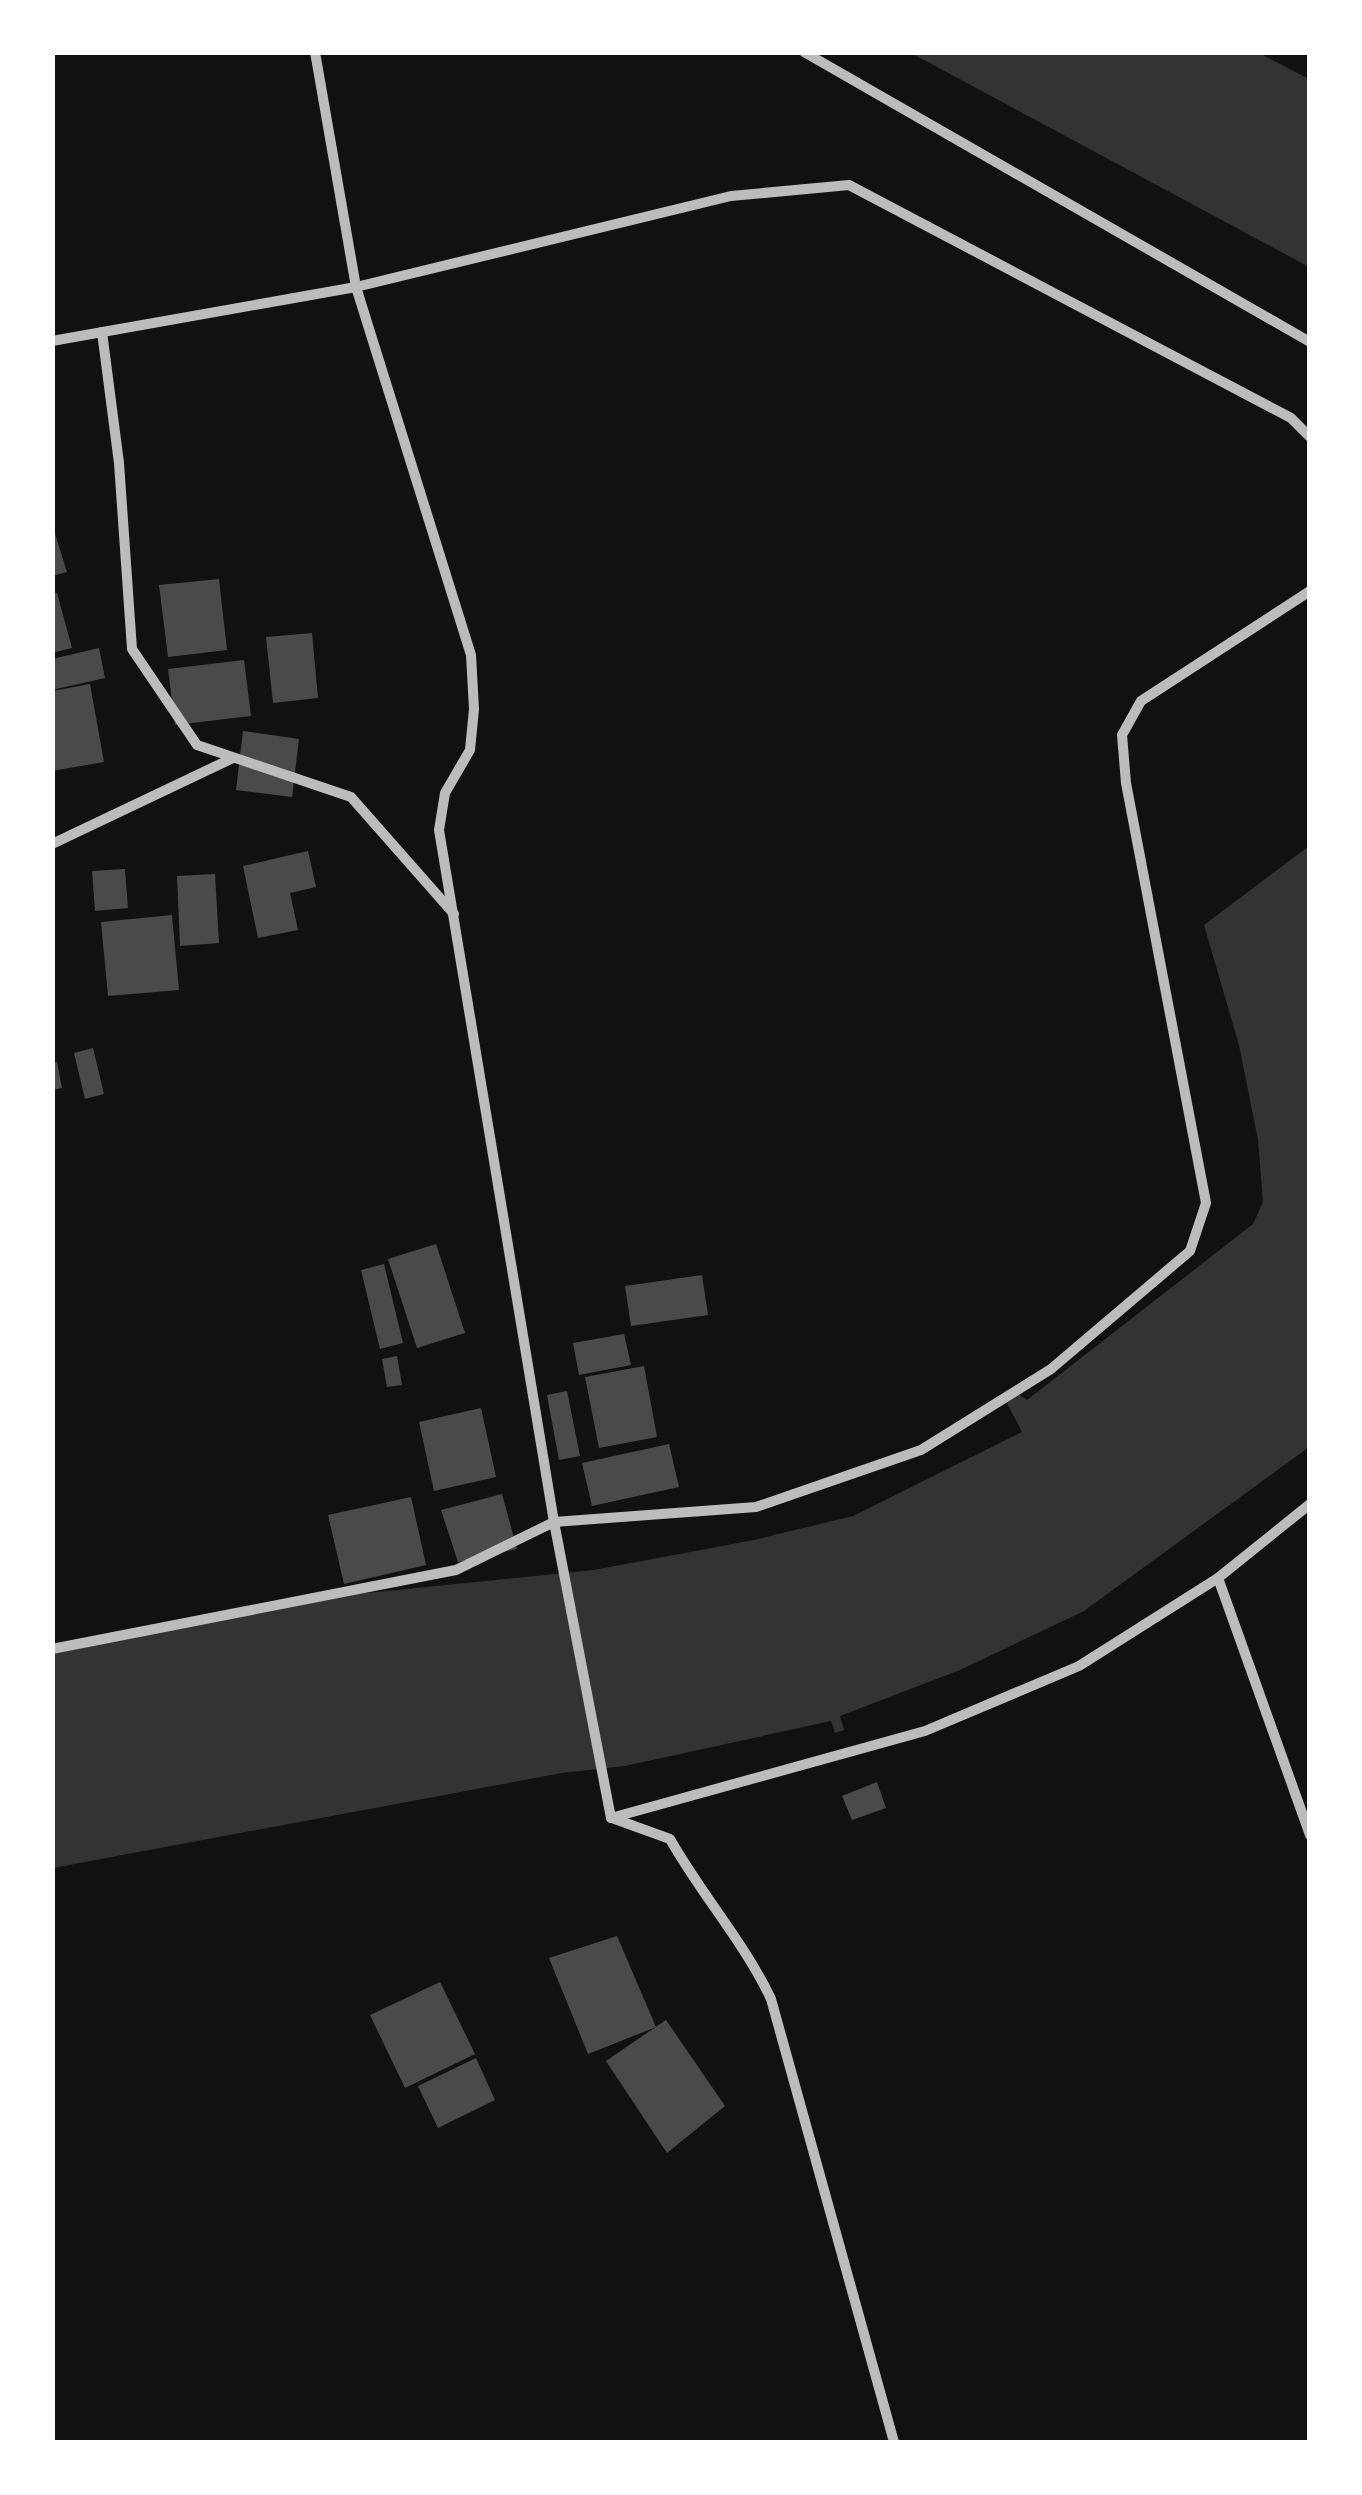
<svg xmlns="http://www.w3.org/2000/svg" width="1362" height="2495" viewBox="0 0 1362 2495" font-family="'Archivo Narrow',sans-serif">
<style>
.water{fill:#333}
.building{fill:#4a4a4a}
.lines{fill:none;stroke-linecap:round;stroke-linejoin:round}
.minor{stroke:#bcbcbc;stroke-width:10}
</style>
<rect width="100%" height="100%" fill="#111"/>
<g class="water">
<path d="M911 53H1259L1309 79V267Z"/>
<path d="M1309 846V1447L1084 1611 960 1670 840 1716 844 1730 835 1733 831 1721 625 1766 562 1773 53 1868V1654L327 1597 594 1570 754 1540 853 1516 1022 1432 1007 1403 1016 1392 1027 1400 1253 1224 1263 1202 1258 1140 1239 1045 1204 925Z"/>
</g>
<g class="building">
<path d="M52 524 67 572 52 576Z"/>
<path d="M219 579 227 650 168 657 159 585Z"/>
<path d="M57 593 72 648 52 653V594Z"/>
<path d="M312 633 318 698 273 703 266 637Z"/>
<path d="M99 648 105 678 52 690V659Z"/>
<path d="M244 660 251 716 175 725 168 669Z"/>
<path d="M90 684 104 762 52 771V691Z"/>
<path d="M243 731 299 739 292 797 236 790Z"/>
<path d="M308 851 316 887 290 893 298 930 258 938 243 866Z"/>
<path d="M125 869 128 908 95 911 92 871Z"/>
<path d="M215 874 219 943 180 946 177 876Z"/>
<path d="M172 915 179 990 108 996 101 922Z"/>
<path d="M93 1048 104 1094 85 1099 74 1053Z"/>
<path d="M57 1062 62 1088 52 1090V1063Z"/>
<path d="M436 1244 465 1333 417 1348 388 1259Z"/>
<path d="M384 1264 403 1343 380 1349 361 1270Z"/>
<path d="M702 1275 708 1315 631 1326 625 1286Z"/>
<path d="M624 1334 631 1365 579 1375 573 1343Z"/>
<path d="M397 1356 402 1385 387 1387 382 1359Z"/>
<path d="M644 1366 657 1437 599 1448 585 1377Z"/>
<path d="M567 1391 580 1456 559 1460 547 1395Z"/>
<path d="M481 1408 496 1477 434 1491 419 1422Z"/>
<path d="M669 1444 679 1487 592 1506 582 1463Z"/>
<path d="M502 1494 517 1549 458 1562 441 1510Z"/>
<path d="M411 1497 426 1565 344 1584 328 1515Z"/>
<path d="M877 1782 886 1808 852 1820 842 1796Z"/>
<path d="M617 1936 656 2027 588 2054 549 1958Z"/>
<path d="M440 1982 475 2054 405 2088 370 2015Z"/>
<path d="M666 2020 725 2106 667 2153 606 2061Z"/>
<path d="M476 2058 495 2100 438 2128 418 2086Z"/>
</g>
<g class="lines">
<g class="minor">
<path d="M315 52 356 287 471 655 474 709 470 750 445 793 439 830 554 1522 611 1818"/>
<path d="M804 52 1310 342"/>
<path d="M102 332 119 463 132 649 197 745 351 797 454 914"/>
<path d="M52 341 356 287 731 196 849 185 1291 418 1310 437"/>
<path d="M52 844 233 758"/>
<path d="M1218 1578 1310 1835"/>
<path d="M52 1649 456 1570 554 1522 756 1507 921 1450 1051 1369 1190 1251 1206 1203 1126 783 1122 735 1141 701 1310 591"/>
<path d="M611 1818 925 1731 1079 1666 1218 1578 1310 1504"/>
<path d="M612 1818 670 1839C701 1894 744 1942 771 1999L894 2442"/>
</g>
</g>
<rect width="1362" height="2495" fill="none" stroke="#ffffff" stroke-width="110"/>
</svg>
